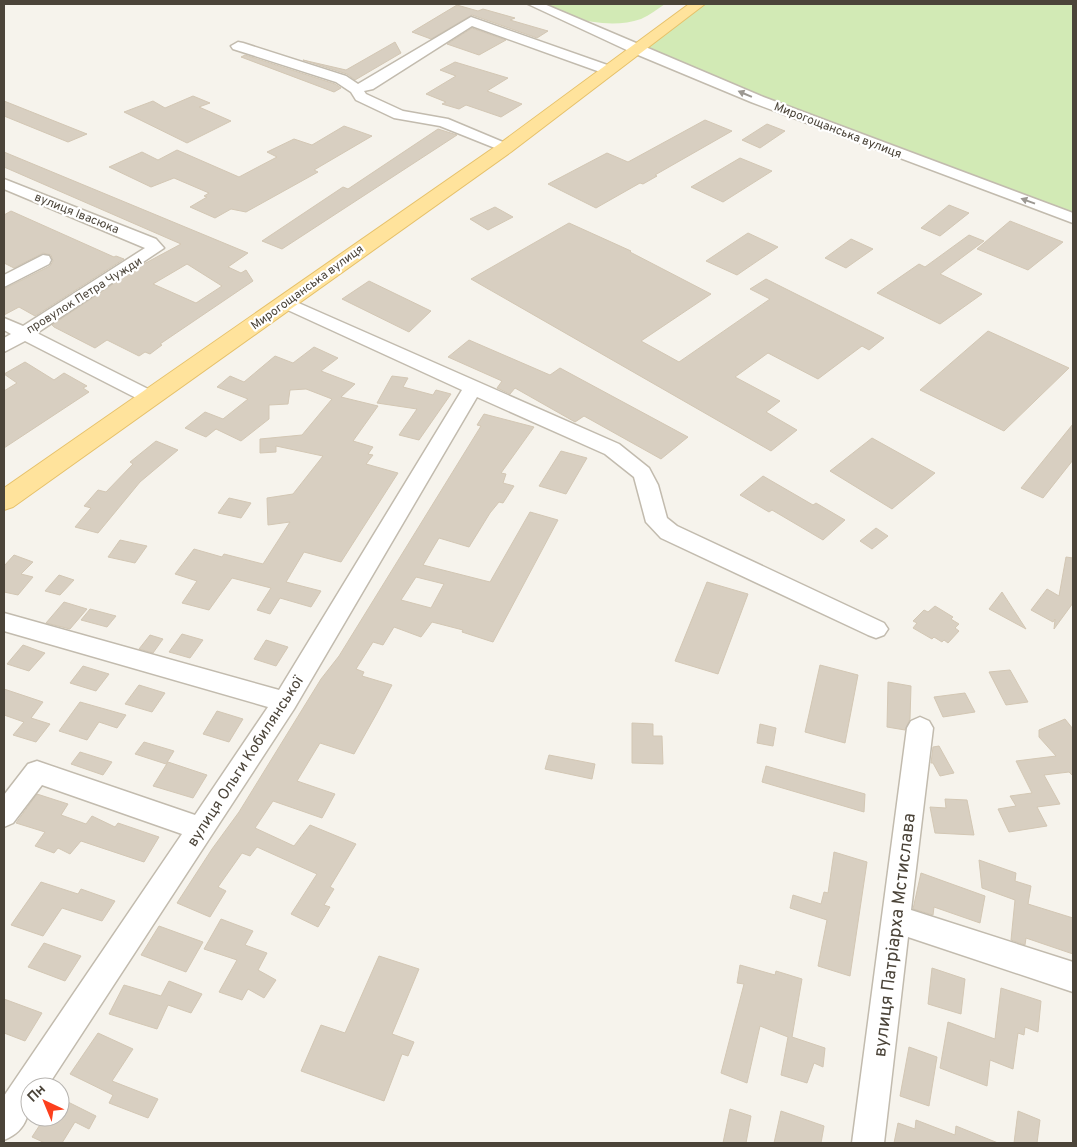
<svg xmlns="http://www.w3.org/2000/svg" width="1077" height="1147" viewBox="0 0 1077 1147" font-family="Overpass,sans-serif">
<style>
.green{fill:#d2eab5}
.building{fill:#d8cfc1;stroke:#d3c7b4;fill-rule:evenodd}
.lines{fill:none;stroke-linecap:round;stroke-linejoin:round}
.minor-casing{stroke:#c2bbae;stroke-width:3}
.major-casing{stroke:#e6c16a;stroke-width:2}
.minor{fill:#fff;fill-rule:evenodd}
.major{fill:#ffe39c;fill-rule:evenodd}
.oneway{fill:#9c9892}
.labels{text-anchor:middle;stroke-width:4.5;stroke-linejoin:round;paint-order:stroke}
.far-street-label{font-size:12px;fill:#4b4439;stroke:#fff}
.street-label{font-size:15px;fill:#4b4439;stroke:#fff}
.near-street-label{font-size:18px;fill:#4b4439;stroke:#fff}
</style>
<rect width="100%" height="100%" fill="#f6f3ec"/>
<g class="green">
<path d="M534 4H665C657 9 650 15 641 19 607 31 566 17 534 4Z"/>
<path d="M698 4H1073V218L889 150 636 49Z"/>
</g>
<g class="building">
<path d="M457 5 478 11 483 9 515 18 510 20 548 31 537 38 472 15 431 39 412 32Z"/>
<path d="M472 28 506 40 479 55 447 44Z"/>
<path d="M395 42 401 53 355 80 347 74 303 60 346 70Z"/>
<path d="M245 55 335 84 341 88 334 92 241 57Z"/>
<path d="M455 62 508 78 487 91 522 104 501 117 466 105 459 109 442 104 446 102 426 94 456 76 440 70Z"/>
<path d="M193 96 210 103 199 107 231 121 187 143 124 112 153 101 165 108Z"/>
<path d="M4 101 87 134 68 142 4 116Z"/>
<path d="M705 120 732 131 655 175 657 176 643 184 640 183 596 208 548 184 607 153 628 162Z"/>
<path d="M767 124 785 131 760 148 742 140Z"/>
<path d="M344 126 372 136 314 170 318 172 246 212 231 209 215 218 190 207 207 197 204 196 209 193 174 178 151 187 109 167 142 152 158 160 177 150 239 177 277 157 267 152 294 139 312 145Z"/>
<path d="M438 129 457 135 282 249 262 241 343 187 348 189Z"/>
<path d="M4 152 248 253 228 267 241 273 246 270 253 281 160 344 162 345 150 354 145 352 139 356 107 340 95 348 54 327 52 325 140 266 181 244 4 167ZM187 264 222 286 196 303 153 284Z"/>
<path d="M740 158 772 171 723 202 691 187Z"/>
<path d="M949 205 969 213 940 236 921 228Z"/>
<path d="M495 207 513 217 488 230 470 219Z"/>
<path d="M11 211 114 257 116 256 124 259 35 316 19 307 4 315V289L50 266 53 261 51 255 43 253 14 268 4 263V215Z"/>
<path d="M1010 221 1063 242 1028 270 977 249Z"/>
<path d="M569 223 631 251 630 252 711 294 641 341 679 362 770 299 750 289 766 279 884 338 869 350 862 346 818 379 768 353 735 377 780 401 766 412 797 430 771 451 471 279Z"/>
<path d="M748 233 778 247 737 275 706 261Z"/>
<path d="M969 235 984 241 940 274 982 294 940 324 877 293 919 264 925 267Z"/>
<path d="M851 239 873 249 846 268 825 258Z"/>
<path d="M369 281 431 311 409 332 342 299Z"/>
<path d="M988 331 1069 368 1004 431 920 390Z"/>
<path d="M469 340 550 375 560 368 688 437 661 459 584 416 575 422 515 388 510 394 497 388 502 381 448 357Z"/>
<path d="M314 347 338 358 321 371 355 384 341 397 378 406 353 441 373 447 368 454 373 455 366 464 398 473 341 562 304 552 286 582 321 591 311 607 280 598 270 614 257 610 271 588 232 578 209 610 182 603 197 581 175 574 194 549 222 557 224 554 263 564 290 522 268 525 267 498 293 494 323 456 276 446V452L260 453V439L302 435 332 399 306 389 290 390 288 404 269 405V419L241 441 216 429 206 437 185 428 205 412 223 419 248 399 217 387 230 376 244 382 275 356 293 363Z"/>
<path d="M25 362 54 380 64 373 87 386 83 388 89 392 4 448V391L17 383 4 374Z"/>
<path d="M392 376 408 378 403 387 433 395 436 390 451 394 419 440 399 435 417 409 377 403Z"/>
<path d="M484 414 534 427 501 473 506 474 503 483 514 486 503 503 499 502 490 513 469 547 439 538 423 565 490 582 530 512 558 520 493 642 462 632 463 630 432 622 421 637 394 627 383 645 373 642 356 669 364 672 362 676 392 685 377 713 354 754 320 743 297 781 335 794 322 818 273 801 255 828 294 846 310 825 356 844 330 887 334 889 324 905 330 907 318 927 291 914 317 874 257 847 250 856 242 853 218 887 226 891 210 917 177 903 212 849 239 812 321 679 339 656 481 426 477 425ZM416 577 444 584 431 608 401 600Z"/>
<path d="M1073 424V460L1043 498 1021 488Z"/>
<path d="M872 438 935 473 892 509 830 471Z"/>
<path d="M156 441 178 450 140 482 98 533 75 527 91 508 84 506 98 490 106 492 133 464 130 462Z"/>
<path d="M561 451 587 458 566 494 539 486Z"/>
<path d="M763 476 813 505 816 503 845 520 823 540 772 510 769 512 740 495Z"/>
<path d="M229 498 251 503 241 518 218 513Z"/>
<path d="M876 528 888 536 872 549 860 541Z"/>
<path d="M120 540 147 546 135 563 108 557Z"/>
<path d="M14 555 33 562 21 574 33 577 18 595 4 592V566Z"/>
<path d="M1066 557 1073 558V603L1054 629 1055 619 1053 622 1031 610 1047 589 1059 596Z"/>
<path d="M59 575 74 580 60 595 45 591Z"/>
<path d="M707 582 748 594 718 674 675 661Z"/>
<path d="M1002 592 1026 629 989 609Z"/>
<path d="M64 602 87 609 70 629 46 623Z"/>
<path d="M935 606 953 617 951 619 959 624 955 628 959 631 948 643 944 640 942 642 934 637 932 639 913 628 917 623 913 621 924 610 928 612Z"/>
<path d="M90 609 116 616 107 627 81 620Z"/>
<path d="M182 634 203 640 190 658 169 652Z"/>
<path d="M150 635 163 639 153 653 139 649Z"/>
<path d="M266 640 288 647 276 666 254 659Z"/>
<path d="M23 645 45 653 29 671 7 664Z"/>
<path d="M820 665 858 675 845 743 805 732Z"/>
<path d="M83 666 109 674 96 691 70 683Z"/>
<path d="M1010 670 1028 702 1006 705 989 672Z"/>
<path d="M888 682 911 686 910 719 905 730 887 727Z"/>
<path d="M139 685 165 693 152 712 125 704Z"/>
<path d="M4 689 43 702 31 718 50 724 36 742 13 735 24 722 4 715Z"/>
<path d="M965 693 975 712 943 717 934 697Z"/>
<path d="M80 702 126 715 117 728 99 722 87 740 59 731Z"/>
<path d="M217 711 243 719 229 742 203 734Z"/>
<path d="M1065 719 1073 729V776L1069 772 1044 775 1060 804 1037 807 1047 826 1009 832 998 809 1016 806 1010 796 1032 793 1016 761 1056 756 1039 737V730Z"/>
<path d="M632 723 653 724V736H662L663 764 632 763Z"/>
<path d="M760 724 776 728 773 746 757 743Z"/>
<path d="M144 742 174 751 166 764 135 754Z"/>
<path d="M939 746 954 773 940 776 933 763H931L933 747Z"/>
<path d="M80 752 112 762 103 775 71 764Z"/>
<path d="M549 755 595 764 592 779 545 769Z"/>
<path d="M168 762 207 775 193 798 153 786Z"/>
<path d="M766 766 865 794 864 812 762 782Z"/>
<path d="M37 794 68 804 61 815 86 824 92 816 115 827 118 823 159 837 144 862 81 841 70 854 58 848 54 853 35 846 45 832 16 823Z"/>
<path d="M945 799 967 800 974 835 935 833 930 807 946 808Z"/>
<path d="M834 852 867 862 850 976 818 966 827 920 790 908 793 895 821 904 824 892 828 893Z"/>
<path d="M979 860 1016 873 1015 881 1031 886 1028 904 1073 918V954L1026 938 1025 945 1011 940 1015 900 982 888Z"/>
<path d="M921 873 985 896 980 923 934 907 933 915 913 909Z"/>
<path d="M41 882 78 894 81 889 115 901 102 921 62 908 43 936 11 925Z"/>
<path d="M221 919 253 931 245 945 267 953 258 970 276 980 264 998 248 989 242 1000 219 992 237 960 204 949Z"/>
<path d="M159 926 203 942 186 972 141 955Z"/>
<path d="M44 943 81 956 65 981 28 967Z"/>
<path d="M379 956 419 969 392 1034 414 1042 408 1056 402 1054 384 1101 301 1071 321 1025 345 1033Z"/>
<path d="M740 965 775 975 776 971 802 979 792 1037 825 1048 823 1067 814 1063 807 1083 781 1075 788 1037 760 1026 747 1083 721 1073 744 984 737 983Z"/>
<path d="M932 968 965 979 961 1014 928 1004Z"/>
<path d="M169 981 202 994 191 1013 168 1005 157 1029 109 1014 124 985 161 996Z"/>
<path d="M1001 988 1041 1001 1038 1032 1025 1027 1024 1035 1018 1033 1013 1069 990 1060 987 1086 940 1068 948 1022 995 1039Z"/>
<path d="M4 999 42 1013 25 1041 4 1033Z"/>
<path d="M98 1033 133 1049 112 1081 158 1099 148 1118 109 1103 113 1095 70 1074Z"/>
<path d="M909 1047 937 1057 929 1106 900 1096Z"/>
<path d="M60 1098 96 1116 89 1129 75 1122 62 1143H45L32 1137 45 1117H60Z"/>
<path d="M730 1109 751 1116 746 1143H723Z"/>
<path d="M781 1111 824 1126 821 1143H774Z"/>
<path d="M1018 1111 1040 1120 1037 1143H1014Z"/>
<path d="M916 1120 955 1135 956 1126 998 1143H894L898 1123 915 1129Z"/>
</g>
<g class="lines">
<defs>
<g id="minor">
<path d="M528 4H544L761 96 1073 213V223L751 102 631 52Z"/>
<path d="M471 17 613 67 615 70 613 73H603L472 26 373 89 364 91 366 94 403 111 448 119 510 145 512 148 510 151 505 152 440 126 394 118 356 100 351 92 336 82 233 49 231 46 238 42 243 43 346 76 358 84Z"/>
<path d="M4 179 156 239 164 248 37 333 158 394 161 398 158 402 151 404 144 402 25 341 4 352V338L11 334 4 330V318L23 326 145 248 4 189Z"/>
<path d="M43 255 49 256 51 260 49 264 4 287V275Z"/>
<path d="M285 297 619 444 649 468 658 485 667 518 677 526 884 623 888 629 884 635 876 638 868 635 661 538 646 522 634 477 605 454 477 397 294 709 47 1087H30C30 1111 29 1130 4 1140V1096L182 834 42 785 13 823 4 827V795L28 764 37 761 195 815 268 707 4 631V613L279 690 462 390 279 306 276 302 279 298Z"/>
<path d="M920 717 929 721 933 728 911 910 1073 962V992L908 937 884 1143H852L907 728 911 721Z"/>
</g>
<path id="major" d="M689 4H705L511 152 13 507 4 510V488L499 144Z"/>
</defs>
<use href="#minor" class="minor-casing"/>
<use href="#major" class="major-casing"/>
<use href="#minor" class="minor"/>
<use href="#major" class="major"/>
</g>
<defs><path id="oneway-solid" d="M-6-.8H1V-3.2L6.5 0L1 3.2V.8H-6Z" transform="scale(1.25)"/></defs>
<g class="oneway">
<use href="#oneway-solid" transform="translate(745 94) rotate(-157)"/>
<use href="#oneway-solid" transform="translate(1028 201) rotate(-160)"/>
</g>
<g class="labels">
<g class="far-street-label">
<text transform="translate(838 130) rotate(21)" y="4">Мирогощанська вулиця</text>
<text transform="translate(77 213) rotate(22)" y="4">вулиця Івасюка</text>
<text transform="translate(307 287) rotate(-36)" y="4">Мирогощанська вулиця</text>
<text transform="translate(84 295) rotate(-32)" y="4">провулок Петра Чужди</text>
</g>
<g class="street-label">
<text transform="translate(245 761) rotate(-57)" y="5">вулиця Ольги Кобилянської</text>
</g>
<g class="near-street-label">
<text transform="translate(894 935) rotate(-83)" y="6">вулиця Патріарха Мстислава</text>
</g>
</g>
<rect width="1077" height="1147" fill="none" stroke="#4b4439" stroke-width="10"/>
<g transform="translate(45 1102) rotate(316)"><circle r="24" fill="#ffffff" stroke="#b7b4b0"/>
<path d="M0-4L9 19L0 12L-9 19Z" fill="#fc3f1d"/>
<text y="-8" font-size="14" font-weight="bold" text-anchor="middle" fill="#4b4439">Пн</text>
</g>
</svg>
